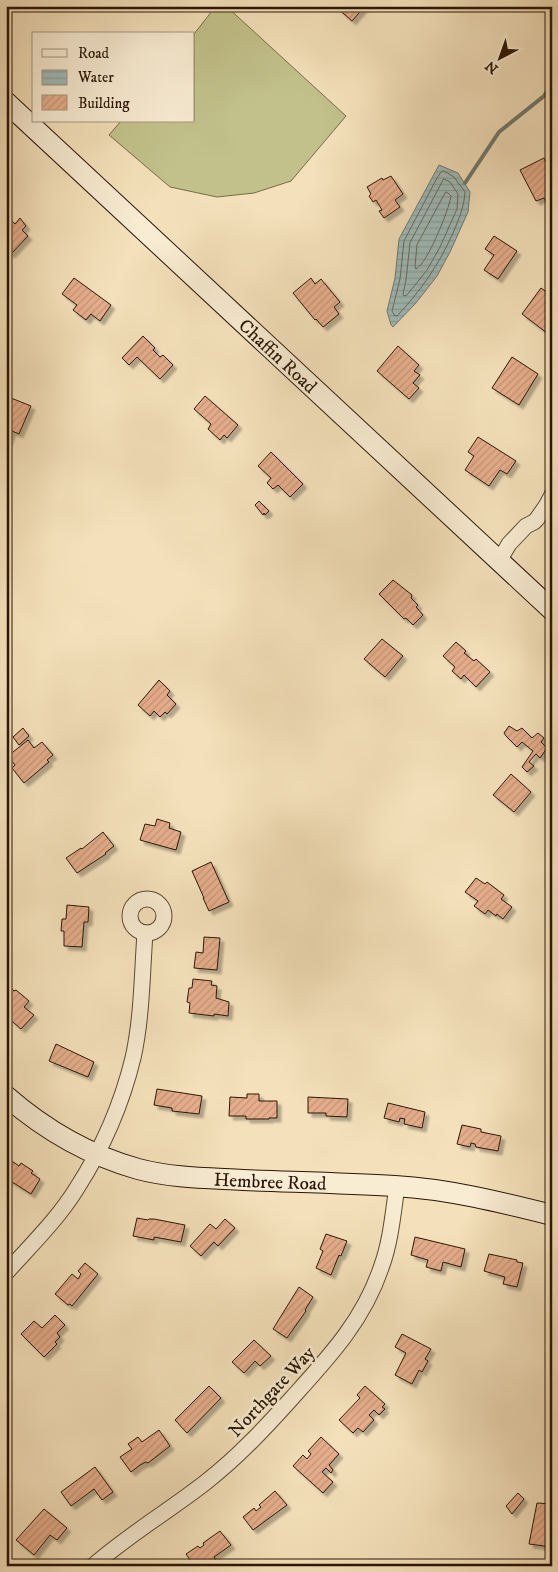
<svg xmlns="http://www.w3.org/2000/svg" width="558" height="1572" viewBox="0 0 558 1572" font-family="'IM FELL DW Pica',serif">
<style>
.grass{fill:#c2c18b;stroke:#766c48}
.water{fill:url(#water-rules);stroke:#707971}
.lines{fill:none;stroke-linecap:round;stroke-linejoin:round}
.shore{stroke:#64685e;stroke-width:1}
.stream{stroke:#707971;stroke-width:4}
.building{fill:url(#building-hatch);stroke:#2a1604;filter:url(#shadow)}
.street-casing{stroke:#5c4932;stroke-width:17}
.secondary-casing{stroke:#2a1604;stroke-width:22}
.street{stroke:#f8ecd3;stroke-width:15}
.secondary{stroke:#f8ecd3;stroke-width:20}
.labels{text-anchor:middle;stroke-width:5;stroke-linejoin:round;paint-order:stroke}
.street-label{font-size:19px;fill:#2a1604;stroke:#f8ecd3}
</style>
<defs>
<pattern id="water-rules" width="6" height="5" patternUnits="userSpaceOnUse" patternTransform="scale(1.25)"><rect width="6" height="5" fill="#9fbbb9"/><path d="M0 2.5h6" fill="none" stroke="#89a09d"/></pattern>
<pattern id="building-hatch" width="6" height="6" patternUnits="userSpaceOnUse" patternTransform="scale(1.25)"><rect width="6" height="6" fill="#e6ae8c"/><path d="M-1 1l2-2M0 6l6-6M5 7l2-2" fill="none" stroke="#c59577"/></pattern>
<filter id="shadow"><feDropShadow dx="4" dy="4" stdDeviation="1" flood-color="#0004"/></filter>
</defs>
<rect width="100%" height="100%" fill="#f4e1bb"/>
<filter id="stains"><feTurbulence type="fractalNoise" baseFrequency=".004" numOctaves="4"/><feColorMatrix values="0 0 0 0 .2 0 0 0 0 .09 0 0 0 0 .02 0 0 0 .5 -.17"/></filter>
<radialGradient id="worn" r=".72"><stop offset=".6" stop-color="#630" stop-opacity="0"/><stop offset="1" stop-color="#630" stop-opacity=".3"/></radialGradient>
<path class="grass" d="M216 6H226L346 116 291 181 254 193 217 197 170 187 109 135 121 121H194V34Z"/>
<path class="water" d="M439 165 458 173 470 192 468 212 450 252 437 276 416 303 393 327 391 325 387 311 395 278 399 239Z"/>
<g class="lines">
<g class="shore">
<path d="M444 171 454 177 465 192C464 207 459 219 453 233 438 266 422 289 397 316H395L392 311 400 279 404 241 437 178 441 172Z"/>
<path d="M444 179 450 182 458 194 457 209 440 247 427 270 407 295 404 296 403 294 406 280 410 243Z"/>
<path d="M446 192 448 193 451 196C449 210 427 264 416 269L415 266 417 245Z"/>
</g>
<path class="stream" d="M465 183 499 132 544 96 552 85"/>
</g>
<g class="building">
<path d="M335 6H365L352 21Z"/>
<path d="M544 158 550 170 552 169V202L548 204 544 198 536 201 520 170Z"/>
<path d="M391 176 403 194 395 200 400 207 384 218 379 211 382 210 376 200 373 202 369 196 371 194 367 187 382 178 383 180Z"/>
<path d="M9 218 15 224 20 218 26 226 22 230 28 236 11 254 8 252 6 254V221Z"/>
<path d="M494 236 517 251 498 279 484 270 494 255 485 249Z"/>
<path d="M74 278 111 305 100 321 91 314 86 320 73 310 77 305 62 294Z"/>
<path d="M311 278 315 284 321 279 340 302 334 307 339 314 323 327 316 319 315 320 293 293Z"/>
<path d="M541 288 552 296V327L547 333 522 314Z"/>
<path d="M143 336 155 348 153 350 160 357 163 355 173 365 160 379 137 357 129 365 122 358Z"/>
<path d="M398 346 419 365 414 371 420 375 413 383 419 388 409 399 377 371Z"/>
<path d="M512 357 538 374 519 405 492 388Z"/>
<path d="M6 396 31 406 19 434 12 431 8 442 6 441Z"/>
<path d="M205 396 238 425 227 438 224 435 220 440 208 429 211 424 194 409Z"/>
<path d="M478 437 516 461 507 474 500 470 489 486 465 470 474 456 468 452Z"/>
<path d="M271 452 303 484 290 497 278 485 273 489 267 483 271 478 258 466Z"/>
<path d="M259 501 269 511 265 515 264 513 263 515 255 505Z"/>
<path d="M393 580 412 595 411 598 418 605 416 607 423 615 413 625 406 618 404 619 379 594Z"/>
<path d="M382 639 403 656 385 677 364 659Z"/>
<path d="M456 642 466 651 464 653 474 661 476 659 490 672 476 687 464 675 461 679 452 671 455 667 443 656Z"/>
<path d="M159 680 170 691 167 695 176 704 167 714 165 712 160 717 154 711 150 716 138 705Z"/>
<path d="M509 726 517 731 522 728 532 738 538 733 544 738 541 742 547 748 540 758 536 754 529 762 534 766 527 772 522 767 533 751 522 742 517 747 506 736 504 733Z"/>
<path d="M23 728 29 736 19 745 13 737Z"/>
<path d="M28 740 34 748 42 742 53 755 47 760 49 762 24 783 12 768 15 765 8 756Z"/>
<path d="M511 774 531 792 514 812 493 795Z"/>
<path d="M157 819 170 823 169 828 181 832 176 850 140 840 145 824 155 826Z"/>
<path d="M103 832 114 846 105 853 106 854 77 873 66 858 81 848 82 849Z"/>
<path d="M211 862 229 902 209 911 203 898H204L192 871Z"/>
<path d="M476 878 485 884 487 882 504 895 501 899 512 907 503 919 497 914 496 916 488 910 485 914 474 906 478 901 465 892Z"/>
<path d="M67 905 89 907 88 922H84L82 947 64 946V931H61L62 919H66Z"/>
<path d="M204 937 220 938 217 970 194 968 196 952 203 953Z"/>
<path d="M193 979 212 981 211 985 217 986 216 998 229 1002 228 1016 214 1014V1016L189 1013 190 1003 187 1002 189 988H192Z"/>
<path d="M6 983 14 991 16 990 29 1001 24 1007 34 1015 21 1029 6 1016Z"/>
<path d="M56 1044 94 1062 88 1077 49 1061Z"/>
<path d="M157 1089 202 1096 199 1114 172 1111V1108L154 1105Z"/>
<path d="M247 1094H259V1101H277V1118H269V1119H246V1116H229L230 1097 247 1098Z"/>
<path d="M308 1097 348 1099 347 1117 326 1116V1113H308Z"/>
<path d="M388 1103 425 1112 422 1128 404 1124 405 1119 400 1118 399 1122 384 1118Z"/>
<path d="M462 1125 481 1129V1132L501 1136 498 1151 476 1147 475 1144 471 1143 470 1147 457 1144Z"/>
<path d="M6 1157 19 1166 21 1163 33 1171 31 1173 40 1179 31 1194 9 1180 8 1182 6 1180Z"/>
<path d="M137 1218 148 1220 149 1219H154L185 1225 181 1242 154 1237V1240L133 1236Z"/>
<path d="M225 1219 235 1228 218 1246 214 1242 201 1256 190 1246 210 1224 216 1229Z"/>
<path d="M326 1234 347 1241 341 1256 339 1255 331 1275 316 1268 323 1251 320 1249Z"/>
<path d="M415 1237 465 1249 461 1267 443 1262 441 1271 426 1267 428 1260 411 1255Z"/>
<path d="M489 1254 517 1260V1262L523 1263 517 1287 503 1284 505 1277 484 1271Z"/>
<path d="M85 1263 98 1274 72 1306 70 1304 68 1305 55 1294 72 1274 78 1279 81 1274 78 1271Z"/>
<path d="M299 1287 313 1297 305 1310 306 1311 287 1338 273 1329Z"/>
<path d="M55 1315 65 1325 57 1333 60 1337 55 1342 57 1344 44 1357 21 1334 34 1321 42 1328Z"/>
<path d="M402 1334 431 1349 425 1359 428 1361 422 1372 419 1370 412 1384 395 1375 406 1353 395 1347Z"/>
<path d="M254 1340 271 1356 260 1366 255 1361 244 1373 232 1362Z"/>
<path d="M209 1386 221 1398 187 1433 175 1420Z"/>
<path d="M365 1386 385 1404 382 1407 385 1409 379 1415 374 1410 369 1415 374 1420 363 1432 358 1428 353 1433 339 1420 360 1398 357 1395Z"/>
<path d="M159 1430 170 1446 148 1463 146 1462 140 1465 131 1472 120 1457 132 1449 128 1444 138 1437 142 1442Z"/>
<path d="M321 1437 339 1454 329 1465 333 1470 331 1473 326 1468 322 1472 333 1482 323 1493 293 1466 303 1455 307 1459 311 1454 308 1451Z"/>
<path d="M95 1467 113 1492 102 1500 94 1489 71 1506 61 1492Z"/>
<path d="M275 1491 287 1505 253 1530 243 1517 254 1508 256 1511 261 1507 259 1505Z"/>
<path d="M518 1493 524 1499 512 1514 506 1506Z"/>
<path d="M537 1503 552 1504 550 1513 552 1514V1547L529 1544Z"/>
<path d="M44 1509 67 1528 57 1540 50 1535 34 1555 16 1540Z"/>
<path d="M220 1531 231 1545 214 1557 217 1562 211 1566H202L201 1564 199 1566H194L186 1554 198 1546 200 1548 204 1545 203 1543Z"/>
</g>
<g class="lines">
<defs>
<g id="street">
<path d="M499 561 509 544 526 526 534 522 537 519 546 506 552 495"/>
<circle cx="147" cy="916" r="17"/>
<path d="M6 1273C31 1245 58 1219 77 1188 102 1149 122 1103 133 1058 142 1018 142 974 145 933"/>
<path d="M93 1566C128 1535 169 1511 206 1482 238 1457 265 1428 292 1398 329 1357 363 1321 381 1268 391 1241 393 1213 397 1186"/>
</g>
<g id="secondary">
<path id="s1" d="M6 102 552 610"/>
<path id="s2" d="M6 1096C45 1130 88 1155 138 1169 172 1178 208 1178 243 1180 294 1182 345 1183 395 1186 448 1189 500 1202 552 1215"/>
</g>
</defs>
<use href="#street" class="street-casing"/>
<use href="#secondary" class="secondary-casing"/>
<use href="#street" class="street"/>
<use href="#secondary" class="secondary"/>
</g>
<g class="labels">
<g class="street-label">
<text dy="7" stroke="none"><textPath href="#s1" startOffset="372">Chaffin Road</textPath></text>
<text dy="7" stroke="none"><textPath href="#s2" startOffset="285">Hembree Road</textPath></text>
<text transform="translate(271 1391) rotate(-47)" y="7">Northgate Way</text>
</g>
</g>
<rect width="558" height="1572" fill="none" stroke="#f4e1bb" stroke-width="25"/>
<rect x="8" y="8" width="543" height="1557" fill="none" stroke="#2a1604" stroke-width="2.5"/>
<rect x="12" y="12" width="533" height="1547" fill="none" stroke="#2a1604"/>
<rect x="32" y="32" width="162" height="90" fill="#f8ecd3" stroke="#a69680"/>
<rect x="42" y="49" width="25" height="8" fill="#f8ecd3" stroke="#a69680"/>
<text x="78" y="58" font-size="15" fill="#2a1604">Road</text>
<rect x="42" y="70" width="25" height="15" fill="url(#water-rules)" stroke="#a69680"/>
<text x="78" y="82" font-size="15" fill="#2a1604">Water</text>
<rect x="42" y="95" width="25" height="15" fill="url(#building-hatch)" stroke="#a69680"/>
<text x="78" y="108" font-size="15" fill="#2a1604">Building</text>
<g transform="translate(500 58) rotate(221)" stroke="#f8ecd3" stroke-width="4" paint-order="stroke">
<path d="M0-4L9 19L0 12L-9 19Z" fill="#2a1604"/>
<text y="-8" font-size="14" font-weight="bold" text-anchor="middle" fill="#2a1604">N</text>
</g>
<rect width="100%" height="100%" filter="url(#stains)"/>
<rect width="100%" height="100%" fill="url(#worn)"/>
</svg>
